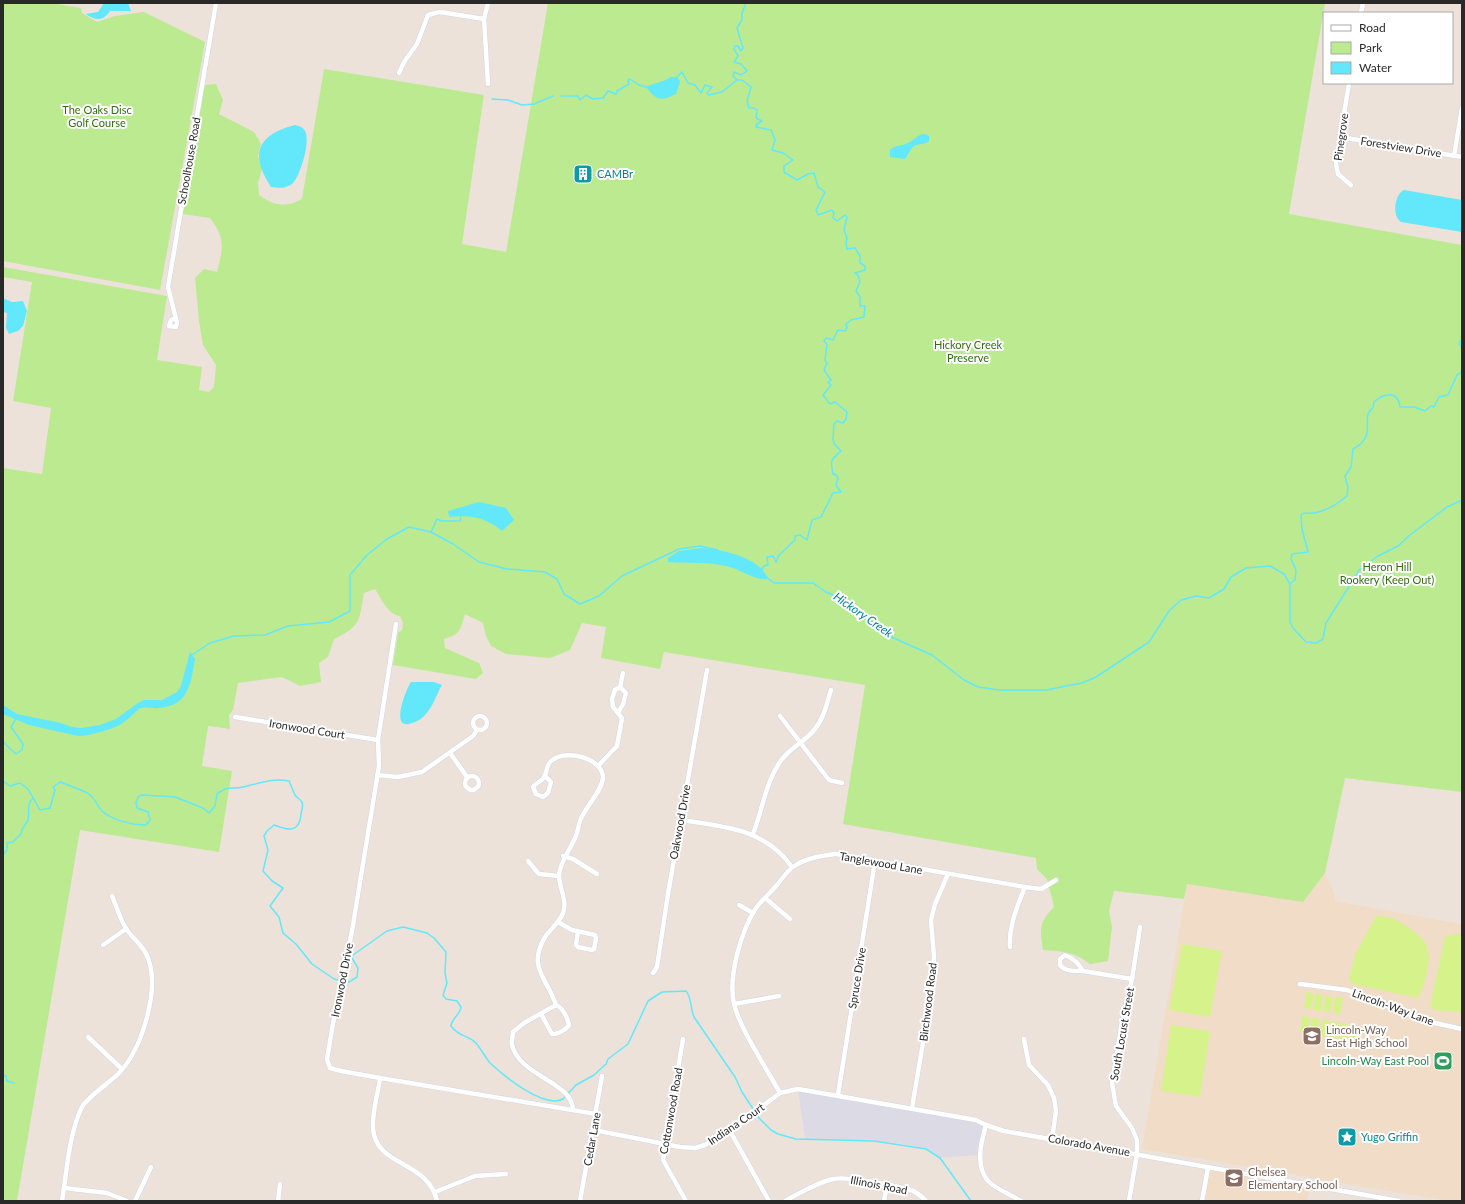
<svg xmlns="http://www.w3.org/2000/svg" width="1465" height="1204" viewBox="0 0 1465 1204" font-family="Lato,sans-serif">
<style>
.industrial{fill:#dcdbe5}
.education{fill:#f1ddc7}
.green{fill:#bcea90}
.pitch{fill:#d5f28b}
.water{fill:#62e8fa}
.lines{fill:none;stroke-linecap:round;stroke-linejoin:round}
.stream{stroke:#62e8fa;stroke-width:1.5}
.street-casing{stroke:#cfd6e4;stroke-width:5.5}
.street{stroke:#fff;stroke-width:4.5}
.labels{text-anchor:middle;stroke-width:4;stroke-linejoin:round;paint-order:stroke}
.park-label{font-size:11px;fill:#336d13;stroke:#fff}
.street-label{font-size:11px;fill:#292929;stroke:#fff}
.culture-label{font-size:11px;fill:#0d838f;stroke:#fff;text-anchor:start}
.education-label{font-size:11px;fill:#785e54;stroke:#fff;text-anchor:start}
.leisure-label{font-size:11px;fill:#27864d;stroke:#fff;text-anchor:end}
.water-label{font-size:12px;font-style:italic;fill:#01809f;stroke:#fff}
</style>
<rect width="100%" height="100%" fill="#ede2da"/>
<path class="industrial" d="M798 1090 976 1121 987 1128 982 1155 940 1158 926 1149 897 1143 805 1139Z"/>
<g class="education">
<path d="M1325 873 1335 895V901L1462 924V1201H1448L1142 1149 1187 884 1303 902Z"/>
<path d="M1209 1169 1310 1187 1307 1201H1204Z"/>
</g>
<g class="green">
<path d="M3 3H51L81 8 82 13 97 22 115 16 144 12 205 42 160 290 3 261Z"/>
<path d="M548 3H1325L1289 214 1462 245V792L1345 778 1325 873 1303 902 1187 884 1184 899 1114 891 1109 911 1112 927 1108 961 1090 964C1075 952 1062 951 1043 950 1040 930 1038 923 1054 907L1047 879 1037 869 1036 858 843 824 865 685 664 652 660 669 601 658 606 627 582 623 570 650 550 658 506 654 491 646 486 636 483 623 465 614C460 630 461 634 444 639L445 648 479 663 483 673 476 679 393 665 398 633 402 630 403 623 400 616C387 614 382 599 375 589L364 593C359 621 361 626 334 639L328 657 319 663 321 682 300 686 282 677 238 683 233 710 229 715 230 729 208 726 202 766 232 771 219 852 80 830 17 1201H3V468L42 474 51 408 13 401 32 282 3 277V267L167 296 157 360 202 367 199 390 209 392 214 387 216 365 203 345 199 321 195 278 204 269 217 272C223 248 226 239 210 218L182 214 205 85 216 84 223 100 219 114 254 132 261 144 258 156 262 169 258 183 259 195C274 206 286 208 302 199L324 69 484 95 462 244 506 252Z"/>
</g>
<g class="pitch">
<path d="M1376 916C1390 916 1399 920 1410 929 1416 933 1422 938 1426 944 1433 959 1425 984 1418 998L1352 984 1349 978 1356 953Z"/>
<path d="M1455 934 1462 935V1012L1434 1010 1430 1006 1445 937Z"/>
<path d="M1182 944 1222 951 1210 1017 1169 1010Z"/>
<path d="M1306 992 1314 994 1311 1009 1304 1008Z"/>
<path d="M1316 994 1323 995 1321 1011 1313 1010Z"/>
<path d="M1326 996 1333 997 1330 1012 1323 1011Z"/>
<path d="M1335 997 1343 998 1340 1014 1333 1013Z"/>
<path d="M1302 1016 1310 1018 1307 1033 1300 1032Z"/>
<path d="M1312 1018 1319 1019 1317 1035 1309 1034Z"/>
<path d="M1322 1020 1329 1021 1326 1037 1319 1035Z"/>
<path d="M1331 1021 1339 1023 1336 1038 1329 1037Z"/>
<path d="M1341 1023 1348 1024 1346 1040 1338 1038Z"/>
<path d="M1171 1025 1210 1031 1200 1097 1161 1091Z"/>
<path d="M1351 1025 1358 1026 1355 1041 1348 1040Z"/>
</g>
<g class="water">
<path d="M104 3H128L131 11H110C103 21 97 21 87 15L86 14 98 12Z"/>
<path d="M671 77H677L680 82 676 94C659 102 657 100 646 87 655 82 662 83 671 77Z"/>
<path d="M295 125C299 126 303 127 305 131 311 141 300 177 292 184 285 189 278 188 271 187 250 155 256 135 295 125Z"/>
<path d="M925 134 929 136V141C925 145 919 143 914 146 910 149 908 155 905 159L890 157V150C897 144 902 146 908 143 915 140 917 134 925 134Z"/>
<path d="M1404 190 1462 200V232L1401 222C1392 216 1394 195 1404 190Z"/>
<path d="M3 298 12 302 23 301 27 311 23 326 18 331 9 334 6 328 7 313 3 312Z"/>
<path d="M479 502 506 508 514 520 502 531C485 517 471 515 449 517L448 511Z"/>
<path d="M700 548C721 549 760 557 768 579 756 581 741 570 730 567 708 561 690 564 668 562V558L679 551Z"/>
<path d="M190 652 195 659C191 682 189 706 159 708 152 709 147 706 140 708 125 722 120 727 100 732 92 734 86 736 78 736L29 725 3 714V705L17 714 61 723 72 727 80 728 100 725 116 719 138 703 144 700H162L177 692 181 686Z"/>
<path d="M411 682H434L442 685C436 695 433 707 425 715 422 719 416 722 412 723 389 732 406 689 411 682Z"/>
</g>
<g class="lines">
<g class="stream">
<path d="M677 77 682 72 688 83 695 85 701 93 705 85 712 87 707 93 709 95 722 92 737 80H742L751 87 747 101 749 108H754L757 110 756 118 762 121 757 124 756 127 771 130 775 140 772 150 783 153 793 160 784 166V172L797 180 808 174 814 173 818 187 825 192 816 210 818 215 832 210 834 213 833 218 837 221 845 215 847 217 844 230 847 238 846 243 847 249 855 248 860 256V263L865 266V270L855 273 858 275 860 282 856 291 860 297V306H865L864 317 851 320 846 324 847 328 845 331 838 330 833 340 826 338 824 341 827 344 825 360 827 363 824 370 831 380 828 382 831 385 823 395 830 404 835 402 847 412 846 419 843 423 837 421 834 424 833 440 835 445 841 451C831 460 830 459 833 474L836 475 838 478 836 485 841 492 833 493 821 517 812 520 807 540 800 535 795 536V540L779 555 776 562 773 556 767 557 768 565 764 566 762 569"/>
<path d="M737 80 733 76 734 72 741 75 747 71 741 64 734 62 738 56 734 49 735 46H738L741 51 743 48 737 28 742 20V13L746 3"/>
<path d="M561 96H578L580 100 586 95 593 99 603 98 608 91 616 94 617 91 629 84 628 80 630 79 639 85 646 87"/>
<path d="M492 99 508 100 522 105 534 104 553 96"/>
<path d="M1462 341 1461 340 1459 344 1462 348"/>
<path d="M431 532 437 519 442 521H460L461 517"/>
<path d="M766 577 774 583H813L826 592 849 602 889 636 932 655 964 680 978 687 999 690H1046L1082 683 1096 677 1149 642 1169 611 1181 600 1196 596 1209 598 1224 589 1231 577 1246 568 1270 566 1284 574 1290 584V622L1293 628 1306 642 1316 643 1323 639 1326 623 1360 569 1378 556 1398 546 1410 535 1447 507 1462 500"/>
<path d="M1291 583 1295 580 1296 570 1291 559 1292 554 1308 552 1302 529 1301 515 1304 513C1319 515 1335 506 1347 496L1348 488 1345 476 1351 467 1353 449C1379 436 1359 416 1373 408L1374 402C1383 394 1398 389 1400 407H1414L1425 411 1431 406 1434 407 1439 397 1448 395 1457 375 1462 372"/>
<path d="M192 655 210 643 234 636 265 635 288 626 329 622 350 611V575L367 555 387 539 409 527 431 532 453 544 479 562 507 569 545 572 557 579 564 594 580 604 599 596 622 576 679 549 700 546 718 550"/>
<path d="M3 742 16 754 22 750 23 744 11 727 16 719"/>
<path d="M3 773V779"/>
<path d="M3 781 10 786 20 783 28 789 40 810 50 808 55 790 53 787 60 782C67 785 83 790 89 794 95 798 97 806 102 811 112 820 132 825 146 825L150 820 148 812 137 808 136 802 139 796 142 795 175 797 203 808 209 813 215 806 217 794C231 784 230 790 243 787 260 783 272 778 289 781 291 785 293 791 295 795 297 798 300 799 302 802 304 807 301 810 301 815 299 834 287 830 274 825L267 831 264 836 268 850 263 871 272 881 283 888 270 906 279 917 283 933 296 944 312 964 334 979 349 982 357 977 358 968 352 958 353 955 387 931 403 927 427 933 434 938 446 952 445 973 447 983 443 995 446 999 457 1001 461 1007C460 1015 452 1018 451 1026 460 1038 467 1034 476 1043 481 1049 485 1057 490 1063 504 1076 544 1109 563 1099"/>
<path d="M3 855 7 850V843L13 842 21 834C21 827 26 826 28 820 30 811 26 805 33 798"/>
<path d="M3 1075 6 1076 7 1081 14 1083"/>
<path d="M563 1099 576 1085 594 1075 606 1064 608 1059 628 1044 648 1001 662 992 686 991C692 998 690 1008 694 1017L735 1077 742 1092 759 1118 771 1130 778 1134 796 1139 874 1141 926 1149 940 1158 971 1201"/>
</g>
<defs>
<g id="street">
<path d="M488 3 484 19 488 84"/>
<path d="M1361 13 1363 3"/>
<path d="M399 73 404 62 417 44 428 15 440 12 484 19"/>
<path d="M1349 83 1336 164 1338 174 1351 185"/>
<path d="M1340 137 1462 157"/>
<path d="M1454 156 1462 108"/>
<path d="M176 318 171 320 169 326 176 327 177 323 168 287 216 3"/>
<path d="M396 624 378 740 379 766 352 931 336 1006 327 1059 330 1068 341 1071 380 1078 596 1114"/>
<path d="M618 713 623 704 626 693 620 687"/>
<circle cx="480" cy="723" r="7"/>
<path d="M780 716 829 780 842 783"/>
<path d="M235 717 378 740"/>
<path d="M450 753 467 777"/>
<path d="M598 766 617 746 622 718 613 707 612 699 615 690 620 687 623 673"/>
<path d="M377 775 398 777 422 772 473 736 477 730"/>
<circle cx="472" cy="783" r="7"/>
<path d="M545 776 551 782 548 793 543 797 536 794 533 787C536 782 542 782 544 777 548 770 546 763 554 759 568 750 603 758 603 778 602 791 585 807 580 821 578 826 578 833 575 838 569 852 562 858 559 874 558 886 568 900 563 913 560 922 550 929 545 937 527 968 547 977 556 1005"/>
<path d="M681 820C725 827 764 828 792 867"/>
<path d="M753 834C762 811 765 786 778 765 787 749 804 743 815 729 824 718 827 703 831 690"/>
<path d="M563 856 573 859 597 874"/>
<path d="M528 861 539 874 559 876"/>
<path d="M765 898 790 919"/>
<path d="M739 905 753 913"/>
<path d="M558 922 572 930 595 935 596 938 594 949 592 950 578 947 576 945 578 931"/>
<path d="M103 945 126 929"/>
<path d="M1010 947C1009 925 1017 907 1025 887"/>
<path d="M1083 971C1075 971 1065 972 1060 965V959L1065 955C1073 958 1079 964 1083 971L1132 979"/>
<path d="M653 973 657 967 668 894 707 670"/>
<path d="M1300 984 1347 990 1426 1021 1462 1029"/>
<path d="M734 1004 779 996"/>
<path d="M556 1005 524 1023 513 1032C513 1036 511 1041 512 1045 520 1077 572 1081 573 1110"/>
<path d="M541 1014 552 1034C557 1035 567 1029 569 1025 567 1017 563 1008 556 1005"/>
<path d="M88 1037 122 1069"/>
<path d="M683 1039 663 1160 686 1201"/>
<path d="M1024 1039 1029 1065 1048 1085 1054 1098 1056 1111 1052 1139"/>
<path d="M380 1078C378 1094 372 1111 373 1128 375 1167 428 1160 437 1201"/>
<path d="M780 1093C767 1069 740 1029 734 1004 728 976 741 931 756 908 762 900 770 893 777 885 782 879 787 871 793 867 805 858 821 856 836 854L1025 887 1041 889 1056 880"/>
<path d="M838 1095 875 861"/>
<path d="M912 1108 933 983 934 957 931 920 935 904 948 874"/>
<path d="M986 1125C981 1142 975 1166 988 1181 996 1189 1011 1195 1021 1201"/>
<path d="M594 1130 680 1147 695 1148 705 1145 730 1131 780 1093 798 1089 976 1120 986 1125 1004 1131 1399 1201"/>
<path d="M730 1131 769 1201"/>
<path d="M64 1188 107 1193 127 1201"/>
<path d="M435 1192 475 1176 506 1174"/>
<path d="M62 1201C67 1171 69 1133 82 1107 88 1096 111 1082 120 1072 142 1048 160 990 148 958 144 946 134 940 127 930 120 920 117 907 112 896"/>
<path d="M135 1201 151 1167"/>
<path d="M278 1201 280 1184"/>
<path d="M580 1201 602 1076"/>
<path d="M785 1201C800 1193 816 1183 833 1179 847 1176 893 1185 908 1189 916 1191 921 1196 926 1201"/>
<path d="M884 1201 887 1185"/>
<path d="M1129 1201 1137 1154V1140L1132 1128 1116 1106 1112 1083 1122 1022 1132 979 1140 927"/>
<path d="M1202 1201 1208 1168"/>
</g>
</defs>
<use href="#street" class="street-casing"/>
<use href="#street" class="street"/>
</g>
<defs>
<symbol id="building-square" viewBox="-11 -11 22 22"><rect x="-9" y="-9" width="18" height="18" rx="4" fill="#0f9aa8" stroke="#fff"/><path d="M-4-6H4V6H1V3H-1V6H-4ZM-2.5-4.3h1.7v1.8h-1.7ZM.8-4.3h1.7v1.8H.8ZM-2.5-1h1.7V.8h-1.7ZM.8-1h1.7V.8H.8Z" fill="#fff"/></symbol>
<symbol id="school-square" viewBox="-11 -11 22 22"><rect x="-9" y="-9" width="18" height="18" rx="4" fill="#8d6e63" stroke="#fff"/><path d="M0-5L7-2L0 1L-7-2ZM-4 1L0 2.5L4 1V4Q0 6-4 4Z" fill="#fff"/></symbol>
<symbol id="stadium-square" viewBox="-11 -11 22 22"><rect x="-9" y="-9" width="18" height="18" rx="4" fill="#2e9e5b" stroke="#fff"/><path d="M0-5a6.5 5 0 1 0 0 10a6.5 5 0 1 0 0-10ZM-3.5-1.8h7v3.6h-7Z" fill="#fff"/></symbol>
<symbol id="sight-square" viewBox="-11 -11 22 22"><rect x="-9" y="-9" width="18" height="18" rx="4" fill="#0f9aa8" stroke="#fff"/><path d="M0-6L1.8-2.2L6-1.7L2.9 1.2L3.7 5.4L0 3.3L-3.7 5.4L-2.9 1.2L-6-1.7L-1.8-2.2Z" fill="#fff"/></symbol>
</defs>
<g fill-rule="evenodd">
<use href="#building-square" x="572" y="163" width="22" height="22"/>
<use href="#school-square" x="1301" y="1025" width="22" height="22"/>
<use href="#stadium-square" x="1432" y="1050" width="22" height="22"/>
<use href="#sight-square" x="1336" y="1126" width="22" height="22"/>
<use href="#school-square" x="1223" y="1167" width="22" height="22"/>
</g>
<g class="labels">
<g class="park-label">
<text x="97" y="114">The Oaks Disc<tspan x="97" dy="13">Golf Course</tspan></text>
<text x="968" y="349">Hickory Creek<tspan x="968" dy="13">Preserve</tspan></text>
<text x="1387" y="571">Heron Hill<tspan x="1387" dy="13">Rookery (Keep Out)</tspan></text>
</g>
<g class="street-label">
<text transform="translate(1341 137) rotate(-82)" y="4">Pinegrove</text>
<text transform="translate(1401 147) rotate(9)" y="4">Forestview Drive</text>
<text transform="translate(189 161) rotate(-80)" y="4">Schoolhouse Road</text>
<text transform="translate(307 729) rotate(9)" y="4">Ironwood Court</text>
<text transform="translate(680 822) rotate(-80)" y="4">Oakwood Drive</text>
<text transform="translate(881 863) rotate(10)" y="4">Tanglewood Lane</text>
<text transform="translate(857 978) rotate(-81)" y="4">Spruce Drive</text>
<text transform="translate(342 980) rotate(-79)" y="4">Ironwood Drive</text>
<text transform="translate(928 1002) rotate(-83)" y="4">Birchwood Road</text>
<text transform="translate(1393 1007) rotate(20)" y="4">Lincoln-Way Lane</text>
<text transform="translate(1122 1034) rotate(-80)" y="4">South Locust Street</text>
<text transform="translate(671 1111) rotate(-80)" y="4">Cottonwood Road</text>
<text transform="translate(736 1124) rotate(-34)" y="4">Indiana Court</text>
<text transform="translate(592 1139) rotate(-80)" y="4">Cedar Lane</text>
<text transform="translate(1089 1145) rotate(10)" y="4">Colorado Avenue</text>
<text transform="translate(879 1185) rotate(11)" y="4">Illinois Road</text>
</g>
<g class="culture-label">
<text x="597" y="178">CAMBr</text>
<text x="1361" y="1141">Yugo Griffin</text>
</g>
<g class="education-label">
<text x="1326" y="1034">Lincoln-Way<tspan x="1326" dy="13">East High School</tspan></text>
<text x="1248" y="1176">Chelsea<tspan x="1248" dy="13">Elementary School</tspan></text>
</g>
<g class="leisure-label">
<text x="1429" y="1065">Lincoln-Way East Pool</text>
</g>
<g class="water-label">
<text transform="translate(863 615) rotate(35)" y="4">Hickory Creek</text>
</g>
</g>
<rect width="1465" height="1204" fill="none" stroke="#292929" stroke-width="8"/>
<rect x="1323" y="12" width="130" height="72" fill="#ffffff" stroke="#a9a9a9"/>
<rect x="1331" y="25" width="20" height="6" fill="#ffffff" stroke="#a9a9a9"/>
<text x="1359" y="32" font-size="12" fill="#292929">Road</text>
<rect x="1331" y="42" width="20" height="12" fill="#bcea90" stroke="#a9a9a9"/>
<text x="1359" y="52" font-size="12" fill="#292929">Park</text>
<rect x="1331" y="62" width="20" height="12" fill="#62e8fa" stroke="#a9a9a9"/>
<text x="1359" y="72" font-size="12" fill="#292929">Water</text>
</svg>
